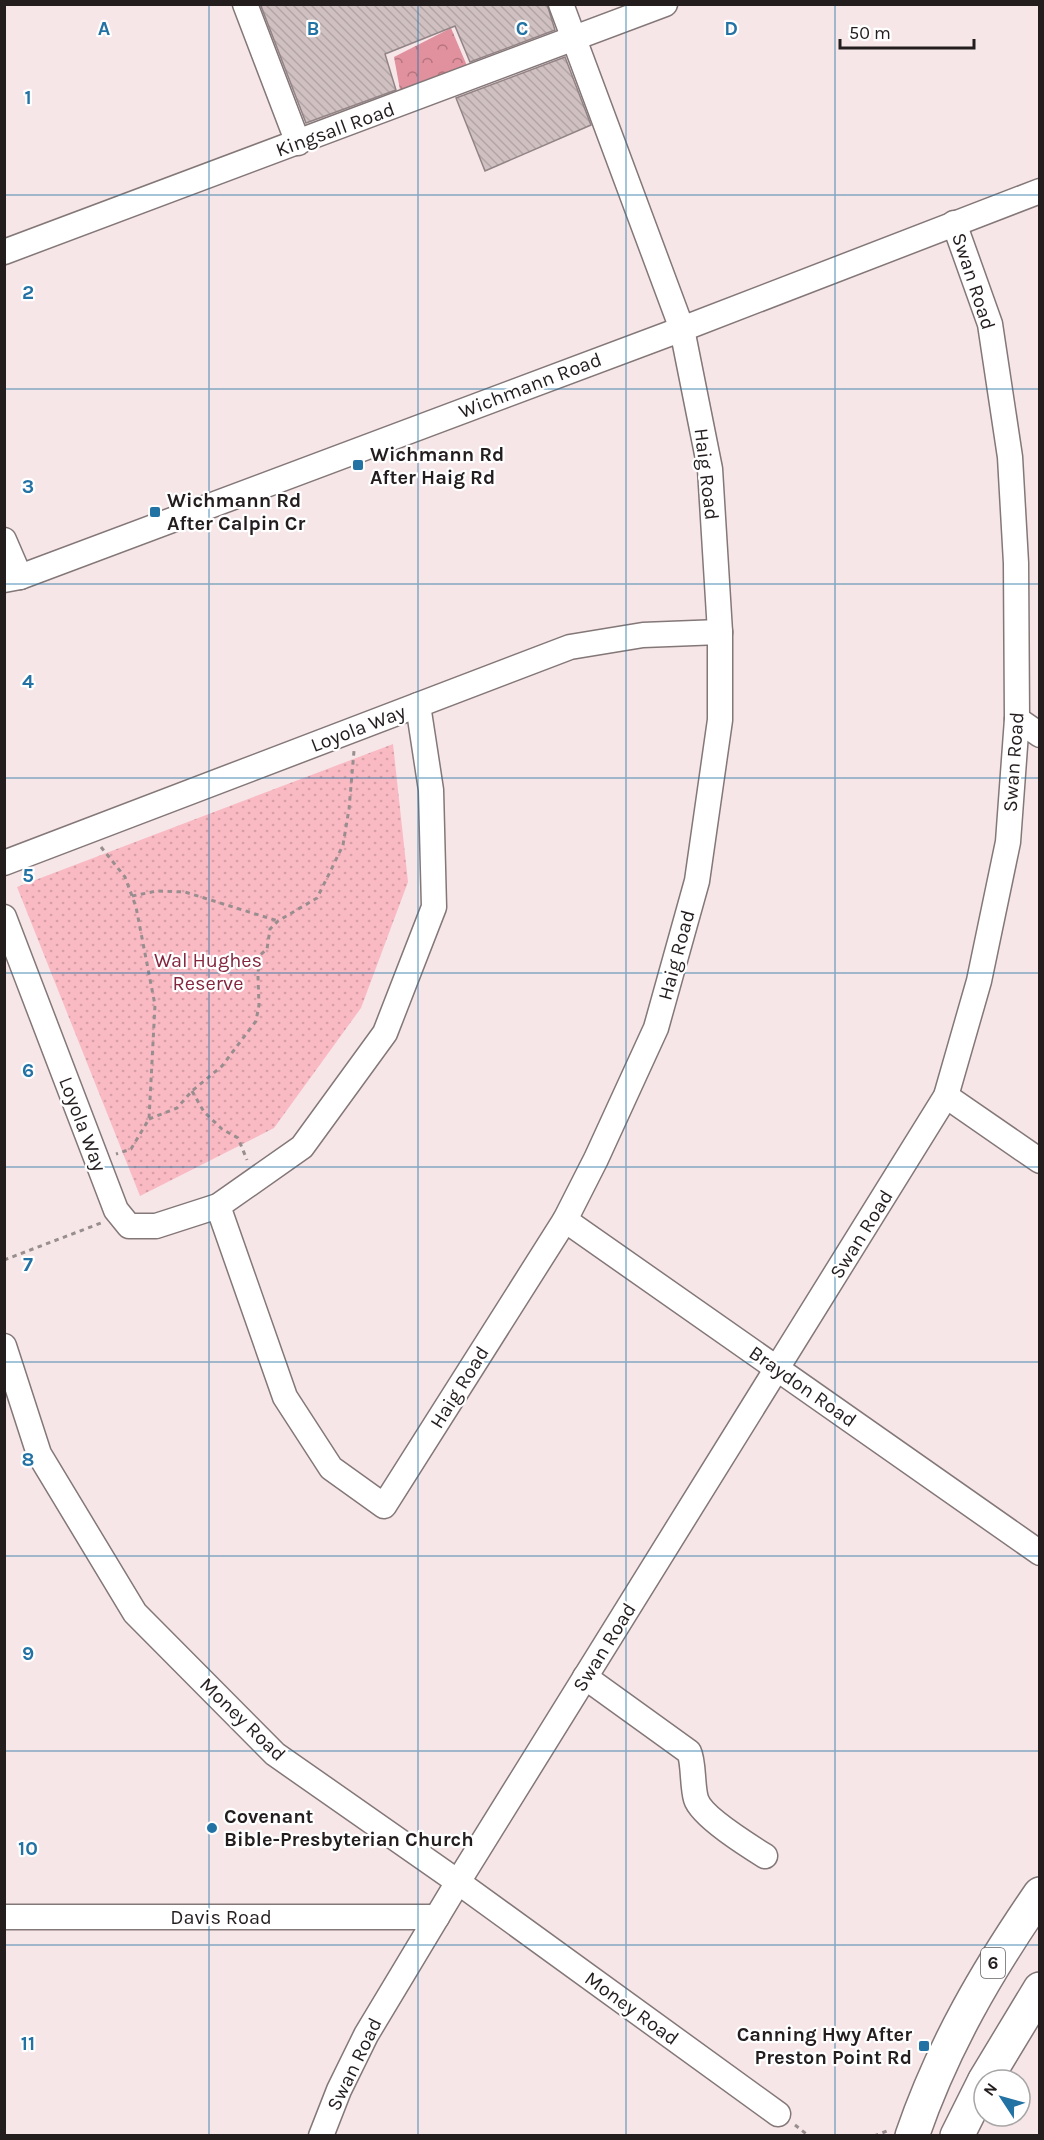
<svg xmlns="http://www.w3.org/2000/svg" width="1044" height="2140" viewBox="0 0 1044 2140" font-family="Karla,sans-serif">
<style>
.forest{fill:url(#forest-crowns)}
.park{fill:url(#park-dots)}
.building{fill:url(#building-back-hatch);stroke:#928486;stroke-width:1.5}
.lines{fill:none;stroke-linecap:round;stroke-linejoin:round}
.minor-casing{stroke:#847778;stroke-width:27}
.highway-casing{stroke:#847778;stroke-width:36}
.path{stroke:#998e8f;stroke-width:3;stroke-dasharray:4.5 4.5;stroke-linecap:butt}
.minor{stroke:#fff;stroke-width:24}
.highway{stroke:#fff;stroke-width:33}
.grid{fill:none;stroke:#2372a4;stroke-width:1.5;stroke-opacity:0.55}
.poi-dot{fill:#2372a4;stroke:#fff;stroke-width:2}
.labels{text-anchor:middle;stroke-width:4.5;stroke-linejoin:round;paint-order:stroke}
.shield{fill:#fff;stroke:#656162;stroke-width:1.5}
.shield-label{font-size:18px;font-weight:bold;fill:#231d1e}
.street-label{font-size:20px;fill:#231d1e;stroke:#fff}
.poi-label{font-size:20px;font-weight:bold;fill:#231d1e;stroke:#fff;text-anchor:start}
.park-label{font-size:20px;fill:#84263e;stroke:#fff}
.grid-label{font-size:20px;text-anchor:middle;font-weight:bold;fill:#2372a4;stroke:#fff;stroke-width:4.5;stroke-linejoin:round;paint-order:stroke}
</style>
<defs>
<pattern id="forest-crowns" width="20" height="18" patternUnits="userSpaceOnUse" patternTransform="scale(1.5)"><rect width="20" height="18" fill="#e1909d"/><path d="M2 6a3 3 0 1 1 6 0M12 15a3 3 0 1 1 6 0" fill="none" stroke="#b6757f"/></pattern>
<pattern id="park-dots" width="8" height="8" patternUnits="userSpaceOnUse" patternTransform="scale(1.5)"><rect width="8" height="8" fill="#fabac3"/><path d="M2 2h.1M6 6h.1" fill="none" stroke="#d69fa7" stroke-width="1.8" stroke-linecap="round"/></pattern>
<pattern id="building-back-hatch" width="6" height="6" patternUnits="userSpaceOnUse" patternTransform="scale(1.5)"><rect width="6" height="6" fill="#d0c0c2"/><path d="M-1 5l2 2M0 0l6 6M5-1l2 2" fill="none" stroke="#b2a5a6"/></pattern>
</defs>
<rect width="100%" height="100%" fill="#f6e6e8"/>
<path class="forest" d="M451 28 470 73 402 101 394 57Z"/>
<path class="park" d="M393 744 408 882 361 1008 274 1128 140 1196 17 887Z"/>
<g class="building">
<path d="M265 4H547L555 30 470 62 455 26 385 54 396 90 306 123 261 6Z"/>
<path d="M565 57 591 125 485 171 456 98Z"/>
</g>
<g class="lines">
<defs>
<g id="minor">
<path d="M245 4 298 143"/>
<path d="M4 252 665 4"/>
<path d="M4 540 20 577"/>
<path d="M4 580 20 577 682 329 1040 191"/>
<path d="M1017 719 1040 735"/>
<path d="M4 863 570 647 643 635 720 632"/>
<path d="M4 917 116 1210 129 1226H156L218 1206 302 1147 385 1033 434 907 431 790 418 705"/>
<path d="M946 1096 1040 1161"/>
<path d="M218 1206 285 1397 331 1468 384 1506 565 1220 596 1159 656 1028 697 881 720 720V632L710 469 682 329 561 4"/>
<path d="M565 1220 1040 1553"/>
<path d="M4 1346 39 1454 135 1613 275 1754 458 1882 778 2114"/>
<path d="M585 1677 689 1752C694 1762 692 1786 696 1799 701 1816 749 1846 765 1856"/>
<path d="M4 1917H437"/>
<path d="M321 2136 339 2090 366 2035 458 1882 946 1096 979 981 1008 842 1017 719 1016 563 1010 457 990 324 954 223"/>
</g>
<g id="highway">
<path d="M985 2080 1040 1989"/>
<path d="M912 2136C943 2046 987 1971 1040 1894"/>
<path d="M957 2136 984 2082"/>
</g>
</defs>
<use href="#minor" class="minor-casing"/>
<use href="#highway" class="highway-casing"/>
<g class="path">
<path d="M101 847 125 877 136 907 155 1005 149 1119 131 1149 116 1154"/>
<path d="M132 896 157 891 185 892 278 921"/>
<path d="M192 1091 204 1112 222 1129 238 1138 247 1160"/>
<path d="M149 1119 177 1108 192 1091 222 1066 256 1021 259 1005 258 977 259 956 267 949 270 929 278 921 317 898 330 872 343 845 349 809 354 751"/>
<path d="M4 1260 101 1223"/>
<path d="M795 2125 809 2136"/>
<path d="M874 2136 887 2131"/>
</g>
<use href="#minor" class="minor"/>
<use href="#highway" class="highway"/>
</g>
<path class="grid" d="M209 4V2136M418 4V2136M626 4V2136M835 4V2136M4 195H1040M4 389H1040M4 584H1040M4 778H1040M4 973H1040M4 1167H1040M4 1362H1040M4 1556H1040M4 1751H1040M4 1945H1040"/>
<g class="poi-dot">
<rect x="352" y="459" width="12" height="12" rx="3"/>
<rect x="149" y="506" width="12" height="12" rx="3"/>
<circle cx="212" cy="1828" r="6"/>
<rect x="918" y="2040" width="12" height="12" rx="3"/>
</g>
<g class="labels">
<rect class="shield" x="981" y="1948" width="24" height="30" rx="4.5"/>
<g class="shield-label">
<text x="993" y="1969">6</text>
</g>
<g class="street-label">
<text transform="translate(335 129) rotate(-20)" y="7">Kingsall Road</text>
<text transform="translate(974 281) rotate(72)" y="7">Swan Road</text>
<text transform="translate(530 385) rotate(-21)" y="7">Wichmann Road</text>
<text transform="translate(707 474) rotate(83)" y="7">Haig Road</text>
<text transform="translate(358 728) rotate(-21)" y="7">Loyola Way</text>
<text transform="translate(1013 762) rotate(-86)" y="7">Swan Road</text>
<text transform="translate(676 955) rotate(-75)" y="7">Haig Road</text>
<text transform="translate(83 1124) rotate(69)" y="7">Loyola Way</text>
<text transform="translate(861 1234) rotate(-58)" y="7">Swan Road</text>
<text transform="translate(803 1386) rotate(35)" y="7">Braydon Road</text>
<text transform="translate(459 1387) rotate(-58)" y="7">Haig Road</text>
<text transform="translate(604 1647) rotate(-58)" y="7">Swan Road</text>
<text transform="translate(243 1719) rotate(44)" y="7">Money Road</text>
<text x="221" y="1924">Davis Road</text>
<text transform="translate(632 2008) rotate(36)" y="7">Money Road</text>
<text transform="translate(354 2064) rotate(-64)" y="7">Swan Road</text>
</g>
<g class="poi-label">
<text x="370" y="461">Wichmann Rd<tspan x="370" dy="23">After Haig Rd</tspan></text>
<text x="167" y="507">Wichmann Rd<tspan x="167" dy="23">After Calpin Cr</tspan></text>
<text x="224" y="1823">Covenant<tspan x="224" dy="23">Bible-Presbyterian Church</tspan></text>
<text x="912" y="2041" text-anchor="end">Canning Hwy After<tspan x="912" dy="23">Preston Point Rd</tspan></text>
</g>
<g class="park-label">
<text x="208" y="967">Wal Hughes<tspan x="208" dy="23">Reserve</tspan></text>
</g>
</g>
<g class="grid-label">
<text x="104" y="35">A</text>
<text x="313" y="35">B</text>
<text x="522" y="35">C</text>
<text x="731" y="35">D</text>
<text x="28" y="104">1</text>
<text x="28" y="299">2</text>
<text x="28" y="493">3</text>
<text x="28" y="688">4</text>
<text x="28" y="882">5</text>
<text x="28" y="1077">6</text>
<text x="28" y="1271">7</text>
<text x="28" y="1466">8</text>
<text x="28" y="1660">9</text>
<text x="28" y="1855">10</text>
<text x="28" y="2050">11</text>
</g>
<rect width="1044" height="2140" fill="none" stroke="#231d1e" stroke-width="12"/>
<g transform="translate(1002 2098) rotate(306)"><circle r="28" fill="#ffffff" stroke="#a7a5a5" stroke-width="1.5"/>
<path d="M0-4.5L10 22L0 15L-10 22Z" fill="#2372a4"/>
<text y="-9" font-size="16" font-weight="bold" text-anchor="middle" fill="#231d1e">N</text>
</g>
<path d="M840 39v9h134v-9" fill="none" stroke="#231d1e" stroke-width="3"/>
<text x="849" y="39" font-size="18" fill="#231d1e" stroke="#ffffff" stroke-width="4.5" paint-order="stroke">50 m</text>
</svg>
